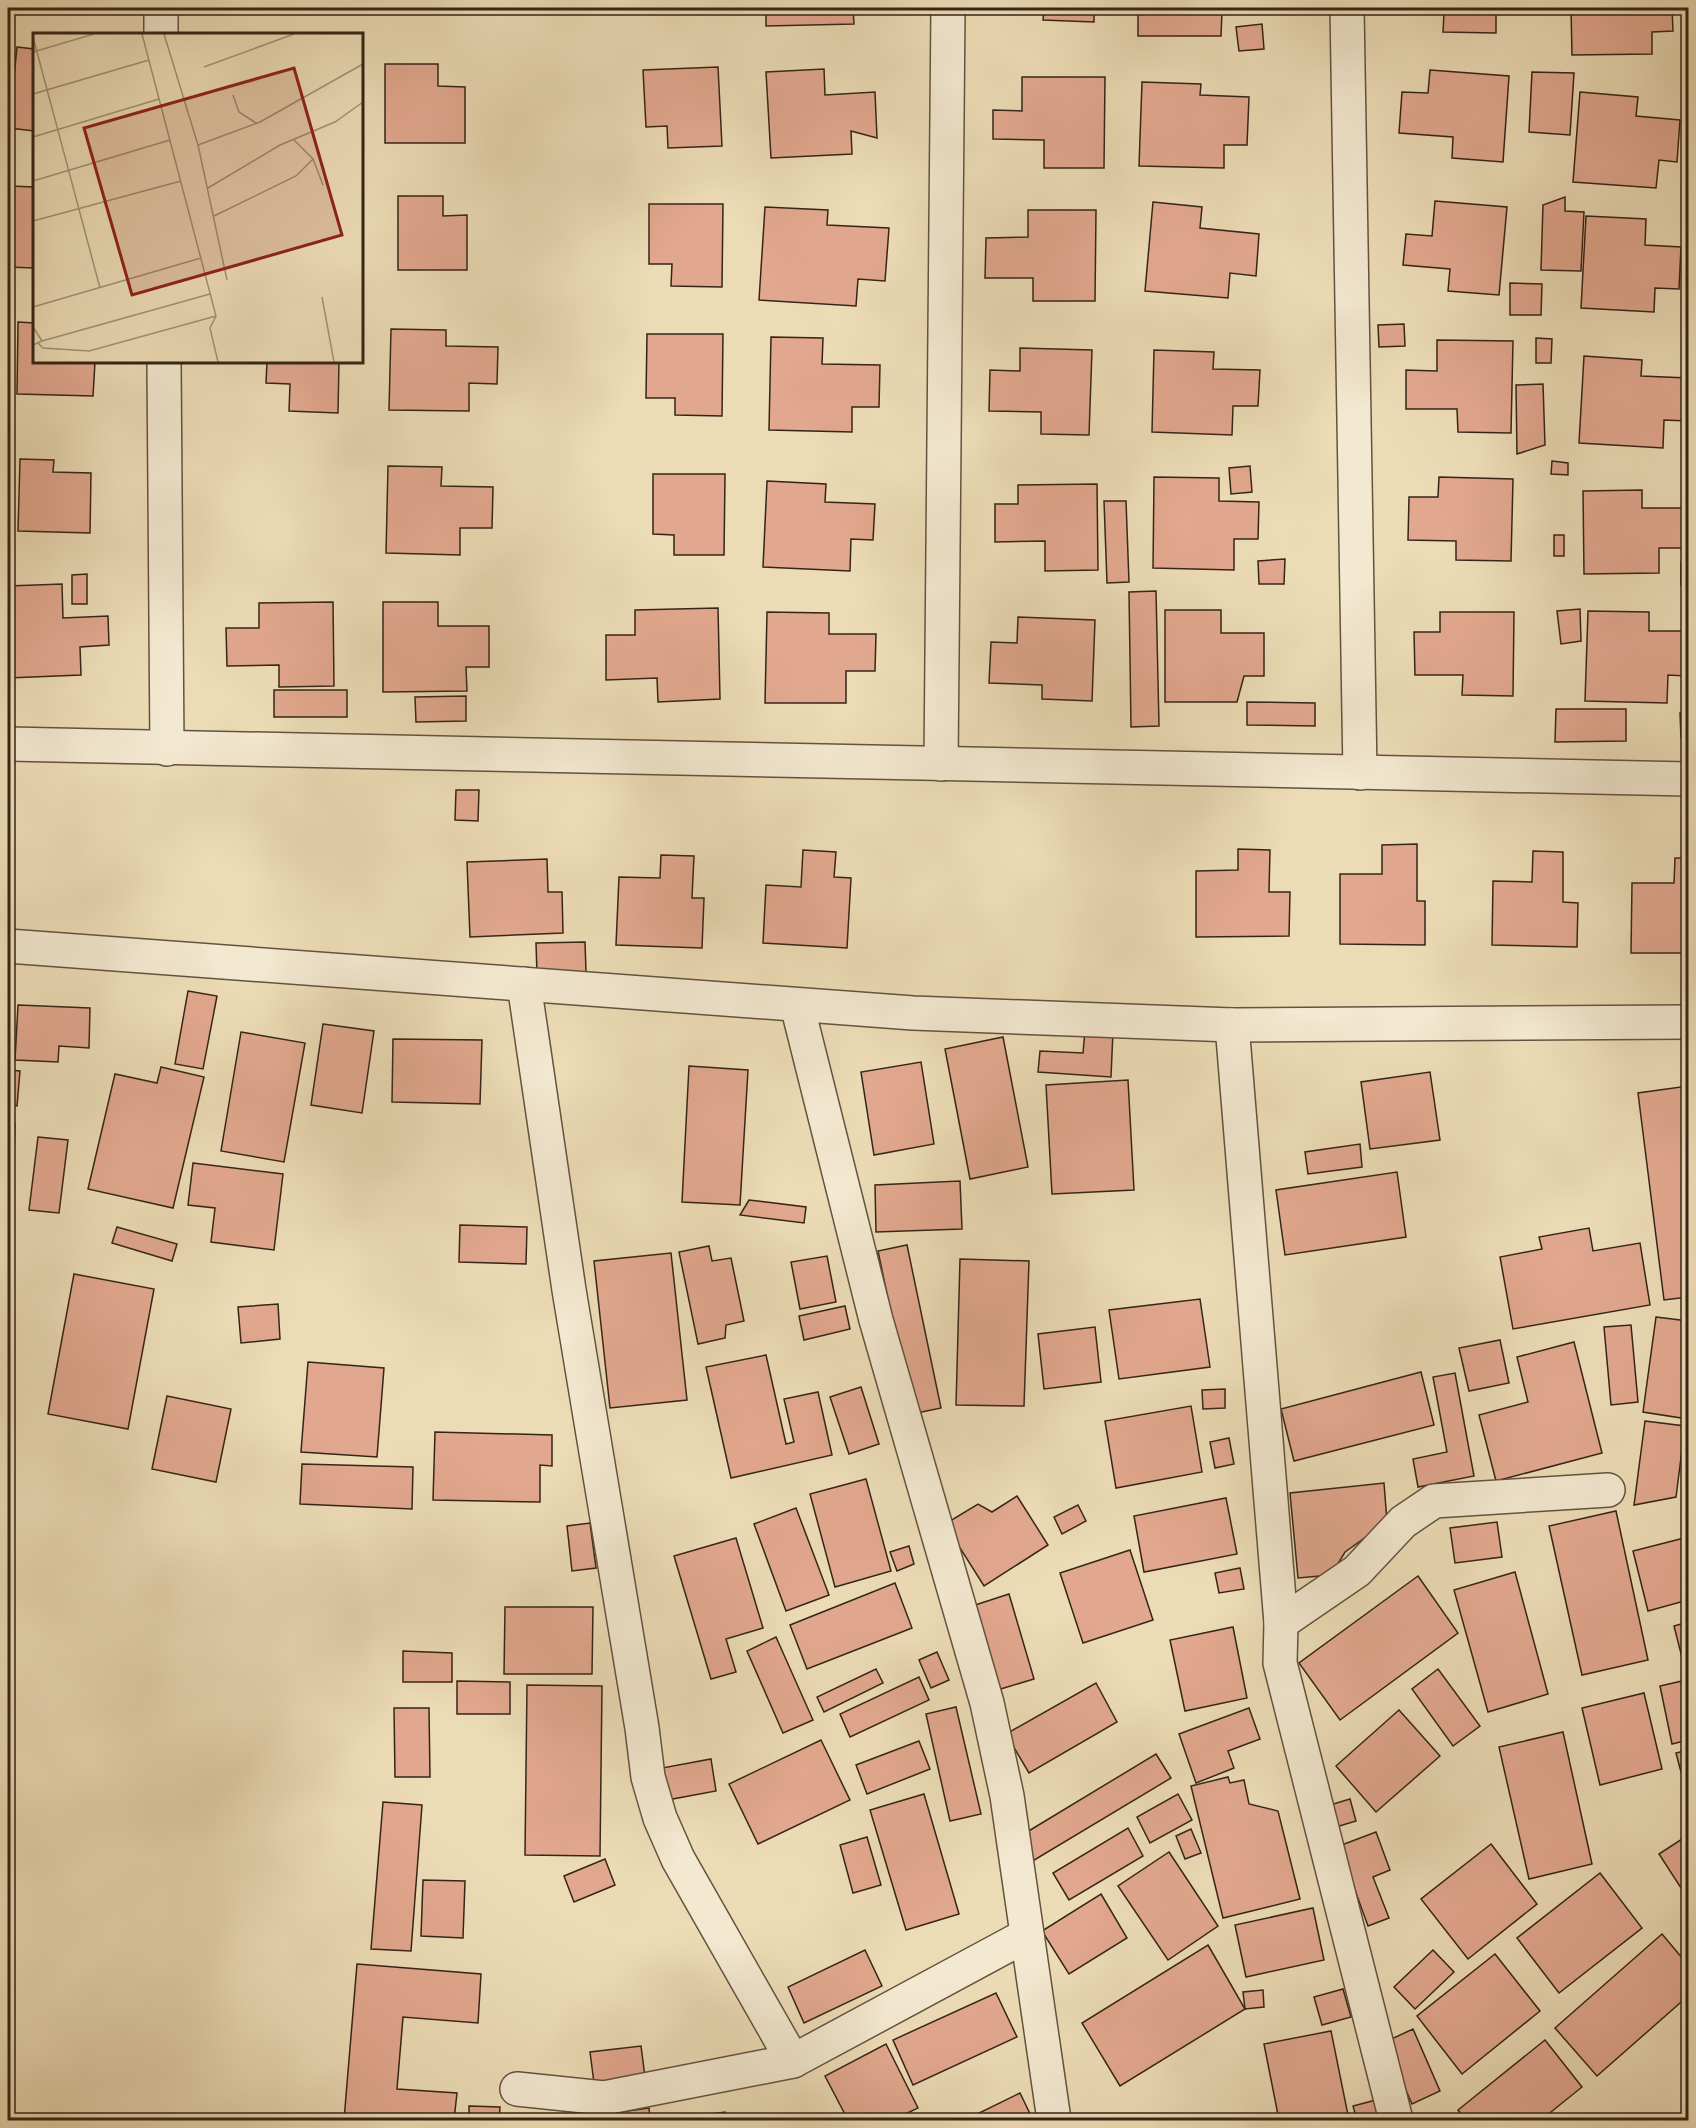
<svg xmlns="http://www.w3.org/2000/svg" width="1696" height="2128" viewBox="0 0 1696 2128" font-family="'IM FELL French Canon',serif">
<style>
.building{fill:#e2a88f;stroke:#352516;stroke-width:1.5}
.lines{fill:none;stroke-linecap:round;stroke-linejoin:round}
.street-casing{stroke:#63533e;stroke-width:36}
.street{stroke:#f3e8d0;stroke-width:33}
.inset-road{fill:none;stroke:#a39376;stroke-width:1.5}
.view{fill:#8f2418;fill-opacity:0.15;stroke:#8f2418;stroke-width:3}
.inset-edge{fill:none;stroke:#352516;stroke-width:3}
</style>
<rect width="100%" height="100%" fill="#ecdcb6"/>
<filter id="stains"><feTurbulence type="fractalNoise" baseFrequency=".00333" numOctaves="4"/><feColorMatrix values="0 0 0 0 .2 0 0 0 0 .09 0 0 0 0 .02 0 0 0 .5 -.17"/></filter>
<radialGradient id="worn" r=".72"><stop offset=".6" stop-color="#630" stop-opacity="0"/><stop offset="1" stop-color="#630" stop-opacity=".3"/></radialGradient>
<g class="building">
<path d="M389 8H450L389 11Z"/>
<path d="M669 8H723L722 14H669Z"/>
<path d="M766 8H853L854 24 766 26Z"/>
<path d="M1044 8H1094V22L1043 20Z"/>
<path d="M1138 8H1241V13L1222 12 1221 36H1138Z"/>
<path d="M1387 8H1496V33L1443 32 1444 13 1387 12Z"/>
<path d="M1535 8H1563L1562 12Z"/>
<path d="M1571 8H1672L1673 31 1652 32V54L1572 55Z"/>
<path d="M1262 24 1264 49 1239 51 1236 27Z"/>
<path d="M17 47 34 49V131L9 128Z"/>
<path d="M385 64H438V86L465 87V143H385Z"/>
<path d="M718 67 722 146 668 148 667 126 646 127 643 70Z"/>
<path d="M824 69 825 95 875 92 877 138 851 131 852 154 771 158 766 72Z"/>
<path d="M1430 70 1509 76 1503 162 1452 158 1453 137 1399 133 1402 92 1428 93Z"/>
<path d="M1532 72 1574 73 1570 135 1529 132Z"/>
<path d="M1022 77H1105L1104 168H1044V140L993 139V110L1022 111Z"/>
<path d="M1142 82 1201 84 1200 95 1249 97 1247 145H1224V168L1139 166Z"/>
<path d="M1580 92 1638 97 1636 116 1680 120 1677 162 1659 160 1656 188 1573 182Z"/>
<path d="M9 186 34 187V268L8 267Z"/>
<path d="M398 196H443V216L467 215V270H398Z"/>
<path d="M1565 197V211L1584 212 1581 271 1541 270 1543 205Z"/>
<path d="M1435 201 1507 207 1499 295 1448 291 1450 269 1403 265 1406 234 1432 236Z"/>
<path d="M1153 202 1202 207 1200 228 1259 234 1256 276 1230 273 1228 298 1145 291Z"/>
<path d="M649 204H723L722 287 671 286 672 264H649Z"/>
<path d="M765 207 828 210 827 225 889 228 885 281 858 279 856 306 759 300Z"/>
<path d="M1028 210H1096L1095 301H1033V278H985L986 238 1028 237Z"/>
<path d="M1586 216 1646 219 1645 245 1681 247 1679 289 1655 288 1654 312 1581 308Z"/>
<path d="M1510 283 1542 284 1541 315H1510Z"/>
<path d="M1685 298 1688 299V325L1682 324Z"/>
<path d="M18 322 34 323V362H95L93 396 17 394Z"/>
<path d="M1404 324 1405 346 1379 347 1378 325Z"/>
<path d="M391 329 446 330V346L498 347 497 384 469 383V411L389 410Z"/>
<path d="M647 334H723L722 416 675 415V398H646Z"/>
<path d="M771 337 823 338 822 364 880 365 879 407H852V432L769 430Z"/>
<path d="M1536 338 1552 339 1551 363H1536Z"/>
<path d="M1437 340 1513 341 1511 433 1458 432 1457 409H1406V370L1437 371Z"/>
<path d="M1020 348 1092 350 1089 435 1041 434V412L989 411 990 370 1020 371Z"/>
<path d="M1154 350 1214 352 1213 369 1260 370 1258 406H1233L1232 435 1152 432Z"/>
<path d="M1584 356 1642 360 1641 376 1688 378V421L1664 420 1663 448 1579 443Z"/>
<path d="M267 362H339L338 413 289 411 290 384 266 383Z"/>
<path d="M1543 384 1545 445 1517 454 1516 385Z"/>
<path d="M20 459 54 460 53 472 91 473 90 533 18 531Z"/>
<path d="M1552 461 1568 463V475L1551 474Z"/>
<path d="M388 466 442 467 441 486 493 487 492 528H460V555L386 553Z"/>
<path d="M1250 466 1252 492 1231 494 1229 468Z"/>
<path d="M653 474H725L724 555H674V535L653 534Z"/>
<path d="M1154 477 1219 478V501L1259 502 1258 539H1234V570L1153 568Z"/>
<path d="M1439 477 1513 479 1511 561 1456 560V541L1408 540 1409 497H1438Z"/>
<path d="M767 481 826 484 825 502 875 504 873 540 851 539 850 571 763 567Z"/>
<path d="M1097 484 1098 570 1045 571V541L995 542V504H1018V485Z"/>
<path d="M1642 490V508H1686V548H1659V573L1584 574 1583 491Z"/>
<path d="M1104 501H1126L1129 582 1107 583Z"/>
<rect x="1554" y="535" width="10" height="21"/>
<path d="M1285 559 1284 584H1259L1258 561Z"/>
<rect x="1681" y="562" width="7" height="23"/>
<path d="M87 574V604H72V575Z"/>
<path d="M62 584 63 618 108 616 109 645 80 647 81 675 8 678V586Z"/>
<path d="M1156 591 1159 726 1131 727 1129 592Z"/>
<path d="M333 602 334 686 279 687V665L227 666 226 628H259V603Z"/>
<path d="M383 602H438V626H489V667H466L467 691 383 692Z"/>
<path d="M718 608 720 699 658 702 657 678 606 680V635H635V610Z"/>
<path d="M1580 609 1581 641 1561 644 1557 611Z"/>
<path d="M1165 610H1221V633H1264V676H1244L1237 702H1165Z"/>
<path d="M1588 611 1649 612V631H1688L1686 676 1668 675 1667 703 1585 701Z"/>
<path d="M767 612 829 613V634H876L875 671H846V703H765Z"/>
<path d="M1440 612H1514L1513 696 1462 695 1463 675H1415L1414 632H1440Z"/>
<path d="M1018 617 1095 620 1092 701 1042 699V685L989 683 991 642 1017 643Z"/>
<rect x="274" y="690" width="73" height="27"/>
<path d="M466 696V721L416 722 415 697Z"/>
<path d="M1247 702 1315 703V726L1247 725Z"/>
<path d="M1556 709H1626V741L1555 742Z"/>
<path d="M1680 713H1688V738H1681Z"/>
<path d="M456 790H479L478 821 455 820Z"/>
<path d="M1417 844V901H1425V945L1340 944V874H1382V845Z"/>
<path d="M1238 849 1270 850 1269 892H1290L1289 936 1196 937V871L1238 870Z"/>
<path d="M803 850 836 852 834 877 851 878 847 948 763 943 766 885 801 887Z"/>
<path d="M1533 851 1563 852V902L1578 903 1577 947 1492 945 1493 881 1532 882Z"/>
<path d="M661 855 694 856 692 898H704L702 948 616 945 619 877 660 878Z"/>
<path d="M1675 858H1688V953H1631L1632 883H1674Z"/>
<path d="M547 859 548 892H562L563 933 470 937 467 862Z"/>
<path d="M585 942 586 972 537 974 536 943Z"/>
<path d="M188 991 217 996 203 1069 175 1064Z"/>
<path d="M18 1005 90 1008 89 1048 59 1046 58 1062 15 1060Z"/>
<path d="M323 1024 374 1031 362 1113 311 1105Z"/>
<path d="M1085 1030 1113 1031 1111 1077 1038 1072 1040 1051 1083 1053Z"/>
<path d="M241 1032 305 1043 284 1162 221 1151Z"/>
<path d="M1003 1037 1028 1167 970 1179 945 1049Z"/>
<path d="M393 1039 482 1040 480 1104 392 1102Z"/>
<path d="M921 1062 934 1144 874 1155 861 1072Z"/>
<path d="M689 1066 748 1070 740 1205 682 1202Z"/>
<path d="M161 1067 204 1077 173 1208 88 1189 115 1074 157 1083Z"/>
<path d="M8 1070 20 1071 17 1106 8 1105Z"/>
<path d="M1430 1072 1440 1140 1370 1149 1361 1082Z"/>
<path d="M1128 1080 1134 1190 1052 1194 1046 1085Z"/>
<path d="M1688 1086V1297L1664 1300 1638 1093Z"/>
<path d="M8 1123 15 1124 12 1217H8Z"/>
<path d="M38 1137 68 1140 59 1213 29 1210Z"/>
<path d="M1360 1144 1362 1167 1308 1174 1305 1152Z"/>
<path d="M193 1163 283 1174 274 1250 211 1242 215 1208 188 1205Z"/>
<path d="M1397 1172 1406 1237 1285 1255 1276 1190Z"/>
<path d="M960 1181 962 1229 876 1232 875 1185Z"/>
<path d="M749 1200 806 1207 804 1223 740 1215Z"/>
<path d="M460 1225 527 1227 526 1264 459 1262Z"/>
<path d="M117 1227 177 1244 172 1261 112 1243Z"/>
<path d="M1589 1228 1593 1251 1640 1243 1650 1305 1513 1329 1500 1257 1542 1249 1539 1237Z"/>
<path d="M907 1245 941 1408 912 1414 878 1251Z"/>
<path d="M709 1246 712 1261 731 1258 744 1321 726 1325 725 1338 698 1344 679 1252Z"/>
<path d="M671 1253 687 1400 610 1408 594 1261Z"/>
<path d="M827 1256 836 1302 800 1309 791 1262Z"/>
<path d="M960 1259 1029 1261 1024 1406 956 1405Z"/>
<path d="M74 1274 154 1289 128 1429 48 1414Z"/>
<path d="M1200 1299 1210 1367 1119 1379 1109 1310Z"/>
<path d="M278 1304 280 1339 241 1343 238 1307Z"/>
<path d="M845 1306 850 1329 804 1340 799 1316Z"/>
<path d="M1656 1317 1688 1321V1419L1643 1412Z"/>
<path d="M1631 1325 1638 1402 1611 1405 1604 1327Z"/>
<path d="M1095 1327 1101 1382 1044 1389 1038 1334Z"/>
<path d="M1500 1340 1509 1383 1469 1391 1459 1348Z"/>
<path d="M1574 1342 1602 1453 1496 1481 1479 1415 1528 1402 1517 1357Z"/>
<path d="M766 1355 786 1444 794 1442 784 1399 818 1392 832 1455 731 1478 706 1367Z"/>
<path d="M308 1362 384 1368 377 1457 301 1452Z"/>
<path d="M1421 1372 1434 1425 1294 1461 1281 1409Z"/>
<path d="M1455 1373 1474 1476 1418 1487 1413 1459 1447 1452 1433 1377Z"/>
<path d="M861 1387 879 1444 849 1454 830 1397Z"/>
<path d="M1225 1389V1408L1203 1409 1202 1390Z"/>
<path d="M167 1396 231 1409 216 1482 152 1469Z"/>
<path d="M1191 1406 1202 1472 1116 1488 1105 1421Z"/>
<path d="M1645 1421 1685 1426 1676 1497 1634 1505Z"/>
<path d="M435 1432 552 1435V1466L540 1465V1502L433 1500Z"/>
<path d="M1229 1438 1234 1464 1215 1468 1210 1442Z"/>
<path d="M302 1464 413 1467 412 1509 300 1504Z"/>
<path d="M866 1479 891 1571 835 1587 810 1494Z"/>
<path d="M1384 1483 1387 1522 1345 1552 1331 1575 1298 1578 1290 1493Z"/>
<path d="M1017 1496 1048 1545 984 1586 945 1524 978 1504 992 1512Z"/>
<path d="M1226 1498 1237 1554 1144 1572 1134 1516Z"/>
<path d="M1078 1505 1086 1521 1062 1534 1054 1517Z"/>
<path d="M796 1508 829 1595 786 1611 754 1524Z"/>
<path d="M1616 1511 1648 1660 1582 1675 1549 1526Z"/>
<path d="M1497 1522 1502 1557 1455 1563 1450 1528Z"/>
<path d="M590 1523 596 1568 572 1571 567 1526Z"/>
<path d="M1688 1537V1600L1648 1611 1633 1551Z"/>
<path d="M736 1538 763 1628 726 1639 736 1672 711 1679 674 1556Z"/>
<path d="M909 1546 914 1564 897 1571 890 1552Z"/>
<path d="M1130 1550 1153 1620 1083 1643 1060 1573Z"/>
<path d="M1240 1568 1244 1589 1219 1593 1215 1573Z"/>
<path d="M1515 1572 1548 1694 1488 1712 1454 1590Z"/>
<path d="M1418 1576 1458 1633 1340 1720 1299 1663Z"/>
<path d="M895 1583 912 1628 807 1669 790 1625Z"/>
<path d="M1009 1594 1034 1679 994 1691 969 1607Z"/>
<path d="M505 1607H593L592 1674H504Z"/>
<path d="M1688 1622V1681L1674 1626Z"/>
<path d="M1233 1627 1247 1698 1185 1711 1170 1640Z"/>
<path d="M776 1637 813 1720 783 1733 747 1651Z"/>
<path d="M403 1651 452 1653V1682H403Z"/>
<path d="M937 1652 949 1680 931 1688 919 1660Z"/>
<path d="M876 1669 883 1683 824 1712 817 1697Z"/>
<path d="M1438 1669 1480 1726 1453 1746 1412 1689Z"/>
<path d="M919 1677 929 1700 850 1737 840 1714Z"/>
<path d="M457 1681 510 1682V1714H457Z"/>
<path d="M1682 1681 1688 1715V1740L1672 1744 1660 1686Z"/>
<path d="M1096 1683 1117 1722 1029 1773 1006 1734Z"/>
<path d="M527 1685 602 1686 600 1856 525 1855Z"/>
<path d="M1644 1693 1662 1769 1600 1785 1582 1708Z"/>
<path d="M956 1707 981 1814 950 1821 926 1714Z"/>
<path d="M394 1708H429L430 1777H395Z"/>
<path d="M1249 1708 1260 1739 1228 1751 1234 1768 1196 1783 1179 1734Z"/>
<path d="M1399 1710 1440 1756 1376 1812 1336 1766Z"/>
<path d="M1563 1732 1592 1864 1529 1879 1499 1747Z"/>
<path d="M821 1740 850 1800 758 1844 729 1784Z"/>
<path d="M919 1741 930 1769 867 1794 856 1765Z"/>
<path d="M1688 1750V1770L1681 1772 1676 1753Z"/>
<path d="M1156 1754 1171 1778 1031 1862 1027 1832Z"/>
<path d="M711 1759 716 1791 667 1800 662 1768Z"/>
<path d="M1228 1777 1230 1783 1244 1780 1249 1804 1278 1811 1300 1899 1223 1918 1191 1786Z"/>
<path d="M924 1794 959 1914 906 1930 870 1810Z"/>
<path d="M1178 1794 1192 1820 1150 1843 1137 1817Z"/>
<path d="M1350 1799 1356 1821 1336 1827 1330 1805Z"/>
<path d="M383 1802 422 1805 411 1951 371 1949Z"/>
<path d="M1128 1828 1143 1856 1069 1900 1053 1873Z"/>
<path d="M1191 1829 1201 1853 1185 1859 1176 1836Z"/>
<path d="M1376 1832 1390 1870 1373 1877 1389 1918 1368 1926 1339 1846Z"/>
<path d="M867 1837 881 1885 853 1893 840 1845Z"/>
<path d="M1685 1837 1688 1841V1883L1681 1888 1659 1854Z"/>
<path d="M1491 1844 1537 1904 1468 1959 1421 1899Z"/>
<path d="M1169 1852 1218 1926 1168 1960 1118 1886Z"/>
<path d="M605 1859 615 1885 574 1902 564 1876Z"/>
<path d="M1600 1873 1642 1928 1559 1993 1517 1938Z"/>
<path d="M423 1880 465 1881 463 1938 421 1936Z"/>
<path d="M1101 1894 1127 1938 1069 1974 1042 1931Z"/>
<path d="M1313 1908 1324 1960 1246 1977 1235 1925Z"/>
<path d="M1662 1934 1688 1965V1996L1597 2076 1555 2028Z"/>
<path d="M1208 1945 1245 2009 1120 2086 1082 2023Z"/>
<path d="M865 1950 882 1986 804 2023 788 1987Z"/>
<path d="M1433 1950 1454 1972 1415 2009 1394 1987Z"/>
<path d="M1495 1954 1540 2011 1462 2074 1417 2016Z"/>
<path d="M357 1964 481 1974 478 2023 403 2017 397 2089 457 2093 454 2120H344Z"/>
<path d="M1343 1989 1351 2017 1322 2025 1314 1997Z"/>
<path d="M1263 1990 1264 2007 1245 2009 1243 1992Z"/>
<path d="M996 1993 1017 2037 913 2085 893 2040Z"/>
<path d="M1413 2029 1440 2091 1412 2104 1385 2042Z"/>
<path d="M1331 2031 1349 2120H1279L1264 2044Z"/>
<path d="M1545 2040 1582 2087 1541 2120H1466L1458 2110Z"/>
<path d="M886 2044 918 2108 893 2120H848L825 2076Z"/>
<path d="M641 2046 645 2077 594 2083 590 2052Z"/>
<path d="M1020 2093 1033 2120H976L973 2116Z"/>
<path d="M1376 2100 1381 2120H1357L1353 2106Z"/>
<path d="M469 2106 500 2107 499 2120H469Z"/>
<path d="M649 2108 650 2120H585L584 2117Z"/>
<path d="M725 2112 727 2120H666Z"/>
</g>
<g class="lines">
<defs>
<g id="street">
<path d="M161 8V34"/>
<path d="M1347 8 1360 773"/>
<path d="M164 362 167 749"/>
<path d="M8 744 1688 779"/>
<path d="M941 764 948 8"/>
<path d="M8 946 913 1013 1232 1025 1688 1022"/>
<path d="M524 984 569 1290 642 1728 648 1777 660 1818 678 1859 793 2061 1027 1935"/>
<path d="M797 1005 876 1320 987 1703 1007 1796 1054 2120"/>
<path d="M1232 1025 1281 1623 1280 1663 1396 2120"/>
<path d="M1281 1623 1357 1571 1403 1522 1434 1501 1608 1490"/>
<path d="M517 2089 604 2098 793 2061"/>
</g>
</defs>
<use href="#street" class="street-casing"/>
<use href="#street" class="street"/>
</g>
<g transform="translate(33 33)">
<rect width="330" height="330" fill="#ecdcb6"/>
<path class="inset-road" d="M109 1 183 283 177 295 185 329M131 1 165 112 194 247M0 4 67 255M0 19 61 1M171 34 261 1M0 61 116 27M200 62 206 79 223 90M0 104 126 66M165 112 227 89 330 31M280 126 290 152M0 148 137 107M175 155 247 112 302 89 330 69M181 183 263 143 280 126 261 107M0 188 148 148M289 264 301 329M0 274 168 225M0 294 9 308 0 312M9 308 177 261M5 310 10 315 56 318 183 283"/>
<path class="view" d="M261 35 309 202 99 262 51 95Z"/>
<rect width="330" height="330" class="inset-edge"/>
</g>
<rect width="1696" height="2128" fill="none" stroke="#ecdcb6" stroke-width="30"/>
<rect x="9" y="9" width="1678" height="2110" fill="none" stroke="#352516" stroke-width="3"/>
<rect x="15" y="15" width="1666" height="2098" fill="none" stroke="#352516" stroke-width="1.5"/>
<rect width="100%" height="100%" filter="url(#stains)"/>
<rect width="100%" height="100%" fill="url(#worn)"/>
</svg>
